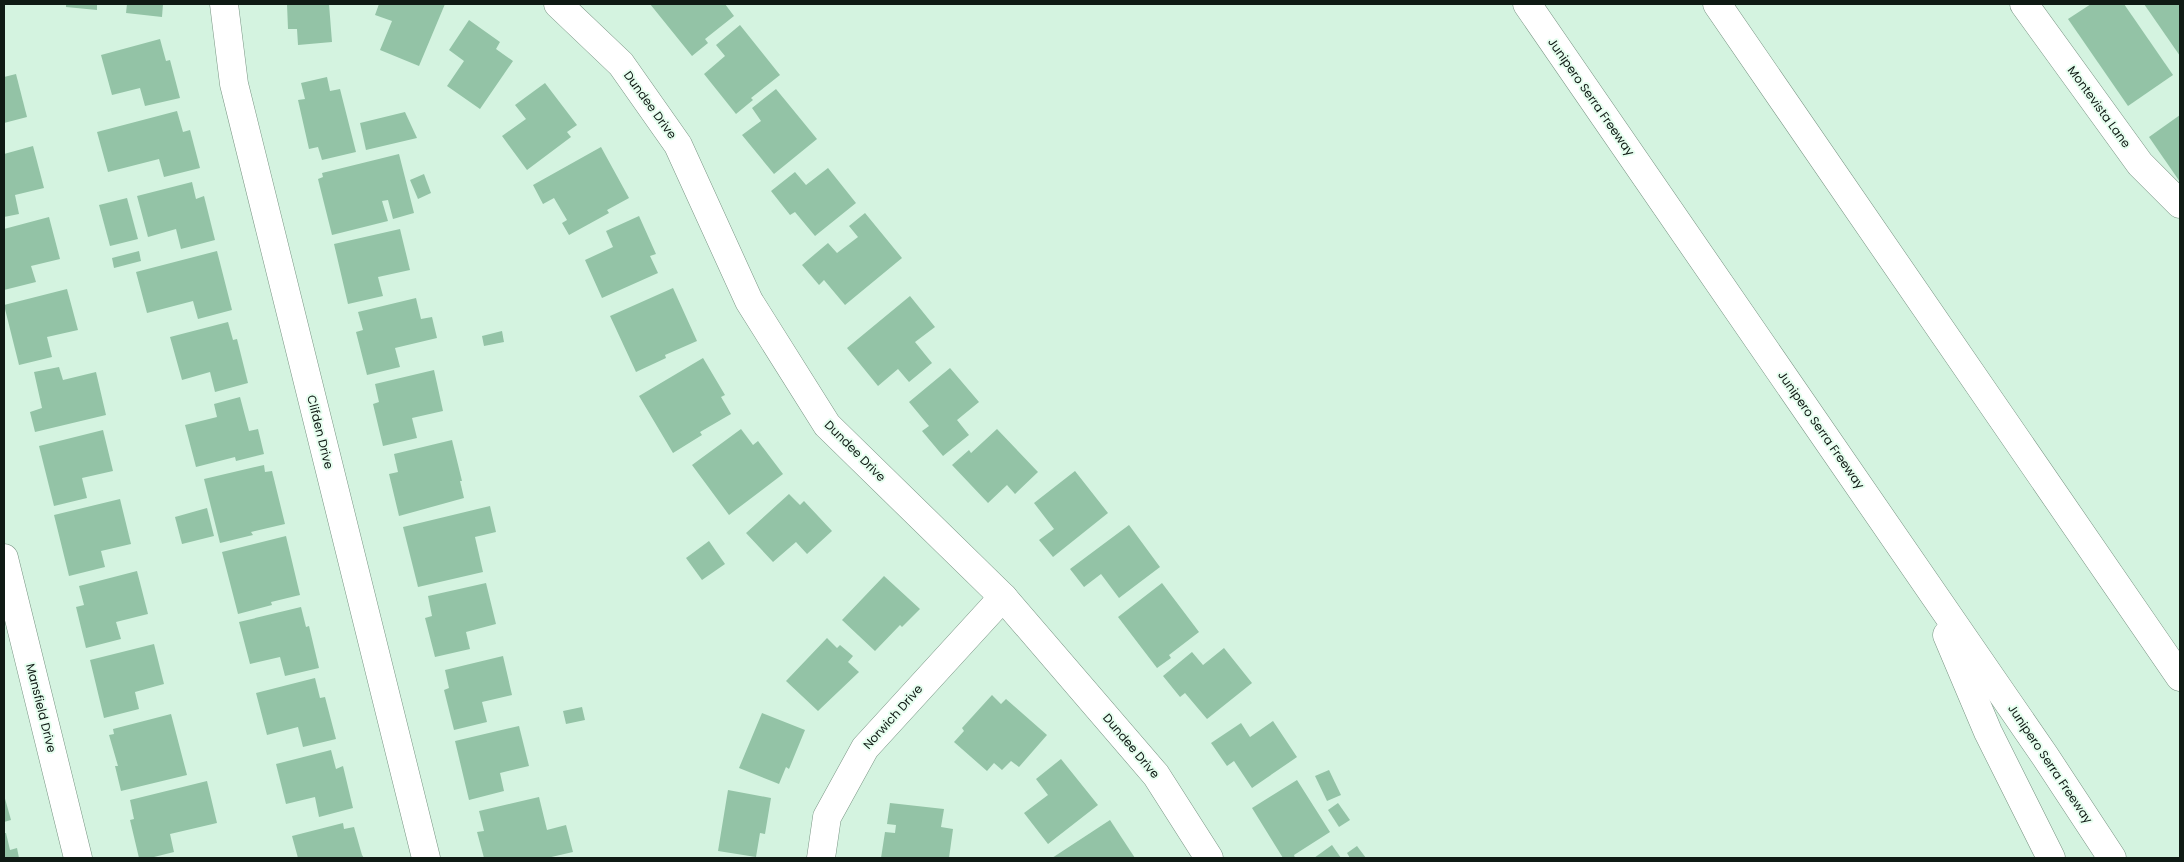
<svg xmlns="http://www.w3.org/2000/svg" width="2184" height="862" viewBox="0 0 2184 862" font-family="Poppins,sans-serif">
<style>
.building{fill:#93c3a6}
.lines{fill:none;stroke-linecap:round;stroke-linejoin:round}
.minor-casing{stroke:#789483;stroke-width:29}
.highway-casing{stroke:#789483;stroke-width:29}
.minor{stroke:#fff;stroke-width:28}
.highway{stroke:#fff;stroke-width:28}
.labels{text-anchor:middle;stroke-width:4;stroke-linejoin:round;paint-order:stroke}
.street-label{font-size:12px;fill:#0f1a14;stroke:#e6feef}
</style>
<rect width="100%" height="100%" fill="#d4f3e0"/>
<g class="building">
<path d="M66 4H97V10L66 7Z"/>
<path d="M127 4H163L162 17 126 13Z"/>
<path d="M287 4H329L332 42 298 45 297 29H288Z"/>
<path d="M379 4H445L419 66 380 50 392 21 375 15Z"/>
<path d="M650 4H725L734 16 705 39 708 43 692 56Z"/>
<path d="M2091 4H2124L2173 75 2128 106 2068 19Z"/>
<path d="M2144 4H2180V56Z"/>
<path d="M469 20 500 42 496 49 513 61 480 109 447 86 464 61 449 50Z"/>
<path d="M740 25 780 75 751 98 753 100 736 114 704 74 725 56 716 45Z"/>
<path d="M160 39 166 61 170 60 180 98 145 106 140 88 112 95 101 55Z"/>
<path d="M16 74 27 117 4 123V77Z"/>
<path d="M327 77 330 91 340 89 356 152 322 160 318 147 309 149 298 100 305 99 301 83Z"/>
<path d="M545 83 577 125 567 132 571 137 527 170 502 136 526 119 515 105Z"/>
<path d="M776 89 817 139 774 174 742 135 761 121 752 108Z"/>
<path d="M177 111 183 132 190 130 200 168 164 177 159 159 108 172 97 132Z"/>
<path d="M405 112 417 138 366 150 360 123Z"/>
<path d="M2180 115V182L2149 137Z"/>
<path d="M33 146 44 188 15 195 19 214 4 217V154Z"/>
<path d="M601 147 629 198 607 210 609 213 569 235 562 223 567 220 554 198 543 204 533 185Z"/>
<path d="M399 154 414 213 393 219 388 200 382 201 388 221 332 235 318 179 323 177 322 173Z"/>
<path d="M828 168 856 203 815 236 795 212 790 215 771 191 795 172 806 185Z"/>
<path d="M424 174 431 193 418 199 410 180Z"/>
<path d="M192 182 196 199 204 196 215 240 181 249 176 229 148 237 137 196Z"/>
<path d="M127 198 138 239 110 246 99 205Z"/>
<path d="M865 213 902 258 845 305 824 280 819 285 802 265 828 243 837 253 858 237 849 226Z"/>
<path d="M639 216 656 254 650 256 658 273 602 298 585 260 613 247 606 231Z"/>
<path d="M49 217 60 259 31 266 36 282 4 290V229Z"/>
<path d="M400 229 410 270 378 277 383 296 348 304 334 244Z"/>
<path d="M139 251 141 261 114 268 112 258Z"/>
<path d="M217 251 232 310 198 319 193 301 147 313 136 272Z"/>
<path d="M673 288 697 341 665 355 666 358 636 372 610 316Z"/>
<path d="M67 289 78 330 47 337 52 357 19 365 4 305Z"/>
<path d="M910 296 935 327 915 342 932 363 909 382 898 369 878 386 847 348Z"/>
<path d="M416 298 421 319 432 317 437 338 395 348 400 367 367 375 356 332 363 330 358 312Z"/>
<path d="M228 322 233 340 237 339 248 383 215 392 210 372 182 380 170 337Z"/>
<path d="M502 331 504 342 484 346 482 336Z"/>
<path d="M703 358 725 395 721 397 731 414 700 432 702 435 673 453 639 396Z"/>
<path d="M59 367 63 380 96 372 106 415 35 432 30 412 42 408 34 372Z"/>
<path d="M950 368 979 402 957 420 969 435 943 456 922 431 929 426 909 402Z"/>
<path d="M434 370 443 411 412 418 417 438 383 446 373 404 379 402 375 384Z"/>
<path d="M240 397 249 431 258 429 264 454 236 461 235 457 196 467 185 425 217 417 214 404Z"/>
<path d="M741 429 753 445 758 441 783 474 729 515 692 465Z"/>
<path d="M997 429 1038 472 1015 494 1007 485 988 503 952 465 969 450 971 453Z"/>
<path d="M103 430 113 471 82 478 87 498 54 506 39 446Z"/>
<path d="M452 440 462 481H460L464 498 399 516 389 474 398 472 394 454Z"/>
<path d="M264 465 265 472 272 471 285 524 251 532 253 535 220 543 204 479Z"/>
<path d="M1075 471 1108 513 1053 557 1039 540 1054 529 1034 503Z"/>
<path d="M789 494 800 505 804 501 832 531 807 554 796 542 773 562 746 533Z"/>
<path d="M120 499 131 544 101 551 105 567 69 576 54 515Z"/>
<path d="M490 506 496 532 475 537 483 572 418 587 403 527Z"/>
<path d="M207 508 214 536 182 544 175 517Z"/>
<path d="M1129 525 1160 567 1119 598 1101 574 1084 587 1070 569Z"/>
<path d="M286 536 300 595 271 602 272 605 238 614 222 552Z"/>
<path d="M709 541 725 564 702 580 686 558Z"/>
<path d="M137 571 148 614 116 622 121 639 86 648 76 607 84 605 79 586Z"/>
<path d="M884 576 920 609 902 627 900 625 875 651 842 620Z"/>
<path d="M486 583 496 624 466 632 470 649 435 657 425 618 432 616 428 596Z"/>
<path d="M1162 583 1199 632 1169 655 1171 658 1157 668 1118 617Z"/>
<path d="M301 607 306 627 309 626 319 668 285 676 280 657 250 664 239 622Z"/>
<path d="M827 638 837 648 840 645 853 656 848 662 859 672 818 711 786 681Z"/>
<path d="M154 644 164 684 135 692 139 709 104 718 90 660Z"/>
<path d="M1224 648 1252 683 1207 719 1185 693 1180 697 1163 676 1192 652 1203 665Z"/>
<path d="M503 656 512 695 482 702 487 722 454 730 444 690 449 688 445 670Z"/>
<path d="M315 678 320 698 325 697 336 739 303 747 298 727 267 735 256 693Z"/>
<path d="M992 695 1001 704 1006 699 1047 735 1019 767 1011 761 1002 770 994 763 987 771 954 742 964 731 962 728Z"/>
<path d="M582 707 585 720 566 724 563 711Z"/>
<path d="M762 713 805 730 789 769 786 767 779 784 739 768Z"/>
<path d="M171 714 187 775 121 791 115 766H118L109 735 114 734 113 729Z"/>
<path d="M1273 721 1297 757 1252 788 1234 761 1227 766 1211 743 1241 723 1250 737Z"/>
<path d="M519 726 529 766 500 773 504 791 469 800 455 741Z"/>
<path d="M331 750 336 769 343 766 353 808 319 817 315 797 286 804 276 764Z"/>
<path d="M1061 759 1098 805 1048 844 1024 813 1048 795 1036 779Z"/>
<path d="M1329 770 1341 795 1327 801 1315 776Z"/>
<path d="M1297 780 1330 832 1294 855 1295 858H1283L1252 808Z"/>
<path d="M207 781 217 823 170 834 174 852 150 858H139L130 820 134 819 130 800Z"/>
<path d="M728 790 771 798 765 834 760 833 756 857 718 851Z"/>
<path d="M4 795 11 820 4 822Z"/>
<path d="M539 797 547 830 566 825 573 852 547 858H484L477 832 484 831 479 811Z"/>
<path d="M890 803 944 809 941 827 953 829 949 858H881L885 832 895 833 896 825 887 824Z"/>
<path d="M1338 803 1350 820 1339 827 1328 810Z"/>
<path d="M1110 820 1135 858H1052Z"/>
<path d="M343 823 344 829 354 827 362 855 364 858H298L292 836Z"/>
<path d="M4 833H6L10 850 17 848 19 858H4Z"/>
<path d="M1332 845 1341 858H1314Z"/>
<path d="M1357 846 1366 858H1350L1347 853Z"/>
</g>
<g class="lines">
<defs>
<g id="minor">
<path d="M224 4 234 84 426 858"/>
<path d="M558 4 621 64 678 145 749 301 827 425 1003 597 1156 775 1209 858"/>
<path d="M2024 4 2140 164 2180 204"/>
<path d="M4 558 78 858"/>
<path d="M821 858 827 817 865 748 1003 597"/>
</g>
<g id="highway">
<path d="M1527 4 2045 756 2112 858"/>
<path d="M1717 4 2180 677"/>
<path d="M1947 635 1988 732 2051 858"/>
</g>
</defs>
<use href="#minor" class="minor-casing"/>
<use href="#highway" class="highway-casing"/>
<use href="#minor" class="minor"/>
<use href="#highway" class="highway"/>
</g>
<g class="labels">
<g class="street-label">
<text transform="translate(1591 97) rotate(55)" y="4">Junipero Serra Freeway</text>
<text transform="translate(650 105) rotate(54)" y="4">Dundee Drive</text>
<text transform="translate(2099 107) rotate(54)" y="4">Montevista Lane</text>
<text transform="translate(1821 430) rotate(55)" y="4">Junipero Serra Freeway</text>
<text transform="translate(320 432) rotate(76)" y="4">Clifden Drive</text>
<text transform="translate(855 451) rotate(45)" y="4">Dundee Drive</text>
<text transform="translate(41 708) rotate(76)" y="4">Mansfield Drive</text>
<text transform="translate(893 717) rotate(-48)" y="4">Norwich Drive</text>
<text transform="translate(1131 746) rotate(50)" y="4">Dundee Drive</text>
<text transform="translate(2050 764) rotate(56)" y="4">Junipero Serra Freeway</text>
</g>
</g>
<rect width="2184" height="862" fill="none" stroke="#0f1a14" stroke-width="10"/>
</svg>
